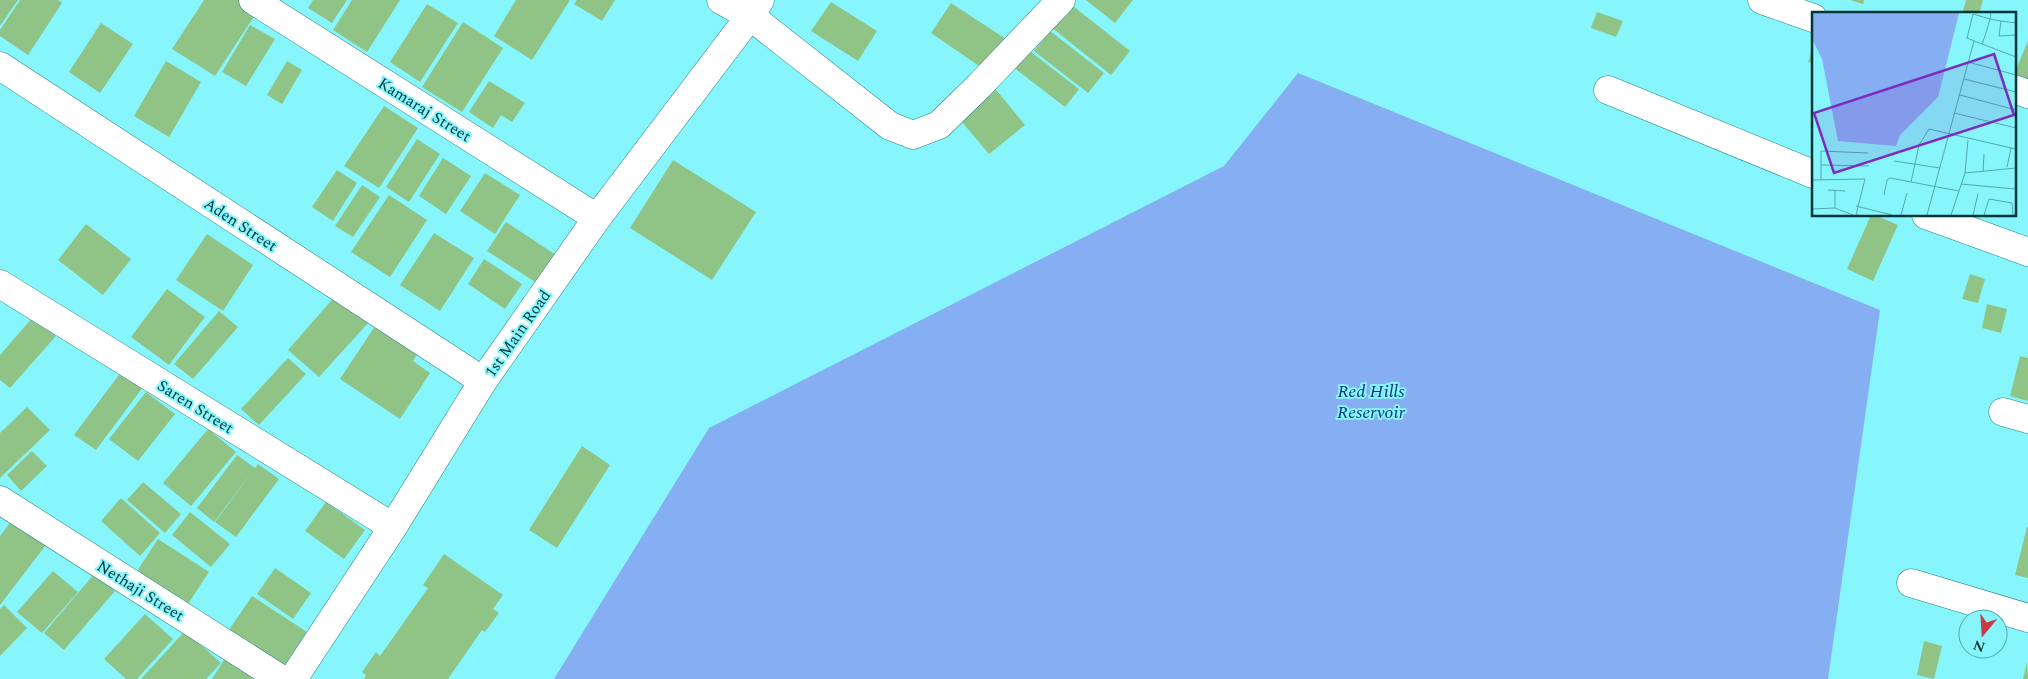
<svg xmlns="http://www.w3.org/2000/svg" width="2028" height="679" viewBox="0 0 2028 679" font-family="Spectral,serif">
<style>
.water{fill:#85aef3}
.building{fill:#90c486}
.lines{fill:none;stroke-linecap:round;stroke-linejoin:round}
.minor-casing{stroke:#268084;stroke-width:29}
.minor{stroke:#fff;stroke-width:28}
.labels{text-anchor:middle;stroke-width:4;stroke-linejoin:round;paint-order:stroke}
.street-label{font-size:16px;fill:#013639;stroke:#87f6fc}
.water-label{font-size:18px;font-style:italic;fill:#033380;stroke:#87f6fc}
.inset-road{fill:none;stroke:#51a9ae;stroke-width:1}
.view{fill:#7b2cbf;fill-opacity:0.15;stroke:#7b2cbf;stroke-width:2.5}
.inset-edge{fill:none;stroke:#013639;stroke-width:2.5}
</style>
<rect width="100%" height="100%" fill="#87f6fc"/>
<path class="water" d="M1298 73 1880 310 1828 679H554L709 428 1224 166Z"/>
<g class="building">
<path d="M0 0H18L0 26Z"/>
<path d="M20 0H58L62 3 28 55 0 36V30Z"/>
<path d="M204 0H239L257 12 215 76 172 49Z"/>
<path d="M313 0H347L332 23 308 8Z"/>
<path d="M352 0H400L367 52 333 30Z"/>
<path d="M516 0H570L532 60 494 36Z"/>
<path d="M577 0H615L602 21 574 4Z"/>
<path d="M1086 0H1133L1115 23Z"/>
<path d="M1850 0H1864L1863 4Z"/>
<path d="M1966 0H1983L1979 14H1962Z"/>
<path d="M831 2 877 31 858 61 811 31Z"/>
<path d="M951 3 1006 39 985 70 931 33Z"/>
<path d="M1069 3 1130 51 1111 75 1051 27Z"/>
<path d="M427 4 458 23 420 82 390 62Z"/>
<path d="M1597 12 1623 21 1616 37 1591 28Z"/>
<path d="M463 22 503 48 462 112 422 87Z"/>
<path d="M101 23 133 44 100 93 69 72Z"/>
<path d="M250 25 275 39 246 86 222 72Z"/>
<path d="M1050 31 1104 73 1088 93 1034 51Z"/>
<path d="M2028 41V80L2014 74Z"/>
<path d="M1813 48V63L1808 62Z"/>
<path d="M1027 49 1079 89 1065 107 1013 67Z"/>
<path d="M166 61 201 82 169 137 134 116Z"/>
<path d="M287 61 302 70 282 104 267 95Z"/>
<path d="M489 81 525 103 512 122 501 115 493 128 469 112Z"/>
<path d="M993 86 1025 125 989 154 957 116Z"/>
<path d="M384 106 418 128 379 188 344 166Z"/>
<path d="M417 139 440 154 409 202 386 187Z"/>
<path d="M443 158 471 176 446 214 419 196Z"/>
<path d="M673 160 756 212 712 280 630 228Z"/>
<path d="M337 170 357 183 333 221 312 207Z"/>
<path d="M485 173 520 195 495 234 460 211Z"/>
<path d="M362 185 380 197 353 237 335 226Z"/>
<path d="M389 195 427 220 390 277 351 252Z"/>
<path d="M1871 215H1875L1898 225 1873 281 1847 269Z"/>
<path d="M506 222 556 255 537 283 487 251Z"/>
<path d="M86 224 131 259 103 295 58 260Z"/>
<path d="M434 233 474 258 440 311 400 285Z"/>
<path d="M207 234 253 265 223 311 176 280Z"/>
<path d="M484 259 522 284 505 309 468 284Z"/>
<path d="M1970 274 1985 279 1978 303 1962 299Z"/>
<path d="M167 289 205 317 169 365 131 337Z"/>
<path d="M337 294 369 322 319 377 288 350Z"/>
<path d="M1987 304 2007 309 2001 333 1982 328Z"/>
<path d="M219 311 238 327 193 379 174 364Z"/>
<path d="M33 317 56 336 10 388 0 380V355Z"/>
<path d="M381 317 418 353 413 361 430 373 400 419 340 379Z"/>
<path d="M2020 356 2028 358V401L2010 396Z"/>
<path d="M288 358 306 374 259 425 241 409Z"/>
<path d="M121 372 143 387 96 450 74 435Z"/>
<path d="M146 392 175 414 138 461 109 439Z"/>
<path d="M27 407 50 430 0 478V433Z"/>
<path d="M208 429 236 452 191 506 163 483Z"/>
<path d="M582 446 610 465 557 548 529 530Z"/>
<path d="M32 451 47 466 21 491 7 475Z"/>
<path d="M237 455 255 468 258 464 279 479 236 537 215 522 253 471 214 522 197 508Z"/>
<path d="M143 482 181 514 165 533 127 500Z"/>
<path d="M121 498 160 533 140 556 101 521Z"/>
<path d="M326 502 365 530 344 559 305 531Z"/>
<path d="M190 512 230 544 211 567 172 535Z"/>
<path d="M15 516 49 541 0 605V536Z"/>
<path d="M2027 527H2028V578L2015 575Z"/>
<path d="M158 539 209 572 188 604 137 571Z"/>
<path d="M444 554 503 595 493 609 499 613 485 632 482 630 448 679H364L366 675 362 672 376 652 380 656 428 588 423 585Z"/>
<path d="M275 568 311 593 293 619 257 594Z"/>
<path d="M53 571 78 592 42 633 17 612Z"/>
<path d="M95 573 115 591 64 650 44 633Z"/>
<path d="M252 596 307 632 284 667 229 630Z"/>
<path d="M4 605 27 628 0 656V609Z"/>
<path d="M145 614 173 639 137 679H126L104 659Z"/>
<path d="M185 631 221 663 206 679H141Z"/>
<path d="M1924 641 1942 646 1934 679 1917 675Z"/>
<path d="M226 657 255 675 252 679H212Z"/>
<path d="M2027 662 2028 679H2023Z"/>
</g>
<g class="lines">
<defs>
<g id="minor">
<path d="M253 0 597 218"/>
<path d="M721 0 750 16 890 126 913 135 939 125 979 86 1061 0"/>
<path d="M1762 0 1813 18"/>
<path d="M0 66 483 381"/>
<path d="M2014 89 2028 94"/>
<path d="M1608 90 1813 174"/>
<path d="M1926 215 2028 252"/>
<path d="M0 284 393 527"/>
<path d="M2003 412 2028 419"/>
<path d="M0 500 281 679"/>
<path d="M1911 583 2028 618"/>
<path d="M293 679 393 527 483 381 597 218 750 16 760 0"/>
</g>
</defs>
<use href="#minor" class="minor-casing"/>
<use href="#minor" class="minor"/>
</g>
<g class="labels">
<g class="street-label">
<text transform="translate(425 109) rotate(32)" y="6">Kamaraj Street</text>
<text transform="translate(241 224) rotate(33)" y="6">Aden Street</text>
<text transform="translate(517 333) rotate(-55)" y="6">1st Main Road</text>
<text transform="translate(196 406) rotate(32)" y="6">Saren Street</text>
<text transform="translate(141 590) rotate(32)" y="6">Nethaji Street</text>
</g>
<g class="water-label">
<text x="1371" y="397">Red Hills<tspan x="1371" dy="21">Reservoir</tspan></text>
</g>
</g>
<g transform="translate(1812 12)">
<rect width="204" height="204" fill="#87f6fc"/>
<path d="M0 1H147L126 85 88 123 84 134 26 129 10 47 0 27Z" fill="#85aef3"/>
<path class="inset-road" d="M179 1 178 7 174 21 170 32 155 26 161 2 178 7 189 9 204 11M189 9 187 24 204 23M170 32 204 45M156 50 204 63M152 67 204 80M148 83 204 98M142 101 204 116M82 149 128 156M9 153 57 154M195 155 199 136M171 160 172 142M153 161 204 156M0 168 53 167 44 203M9 168V139L56 141M99 170 107 133 117 117 204 137M149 172 203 177M16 178 33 179M72 183 75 168 78 166 147 179M44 194 80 203M23 196V178M0 197 23 196 41 203M89 203 95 181M115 203 162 29M139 203 153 161 156 128M161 203 166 182M172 203 177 187 200 191 201 203"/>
<path class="view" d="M182 42 202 103 22 161 2 101Z"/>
<rect width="204" height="204" class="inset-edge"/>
</g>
<g transform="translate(1983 634) rotate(198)"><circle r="24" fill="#87f6fc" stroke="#51a9ae"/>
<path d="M0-4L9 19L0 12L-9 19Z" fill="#cb3b47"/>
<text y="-8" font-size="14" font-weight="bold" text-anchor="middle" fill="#013639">N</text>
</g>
</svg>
